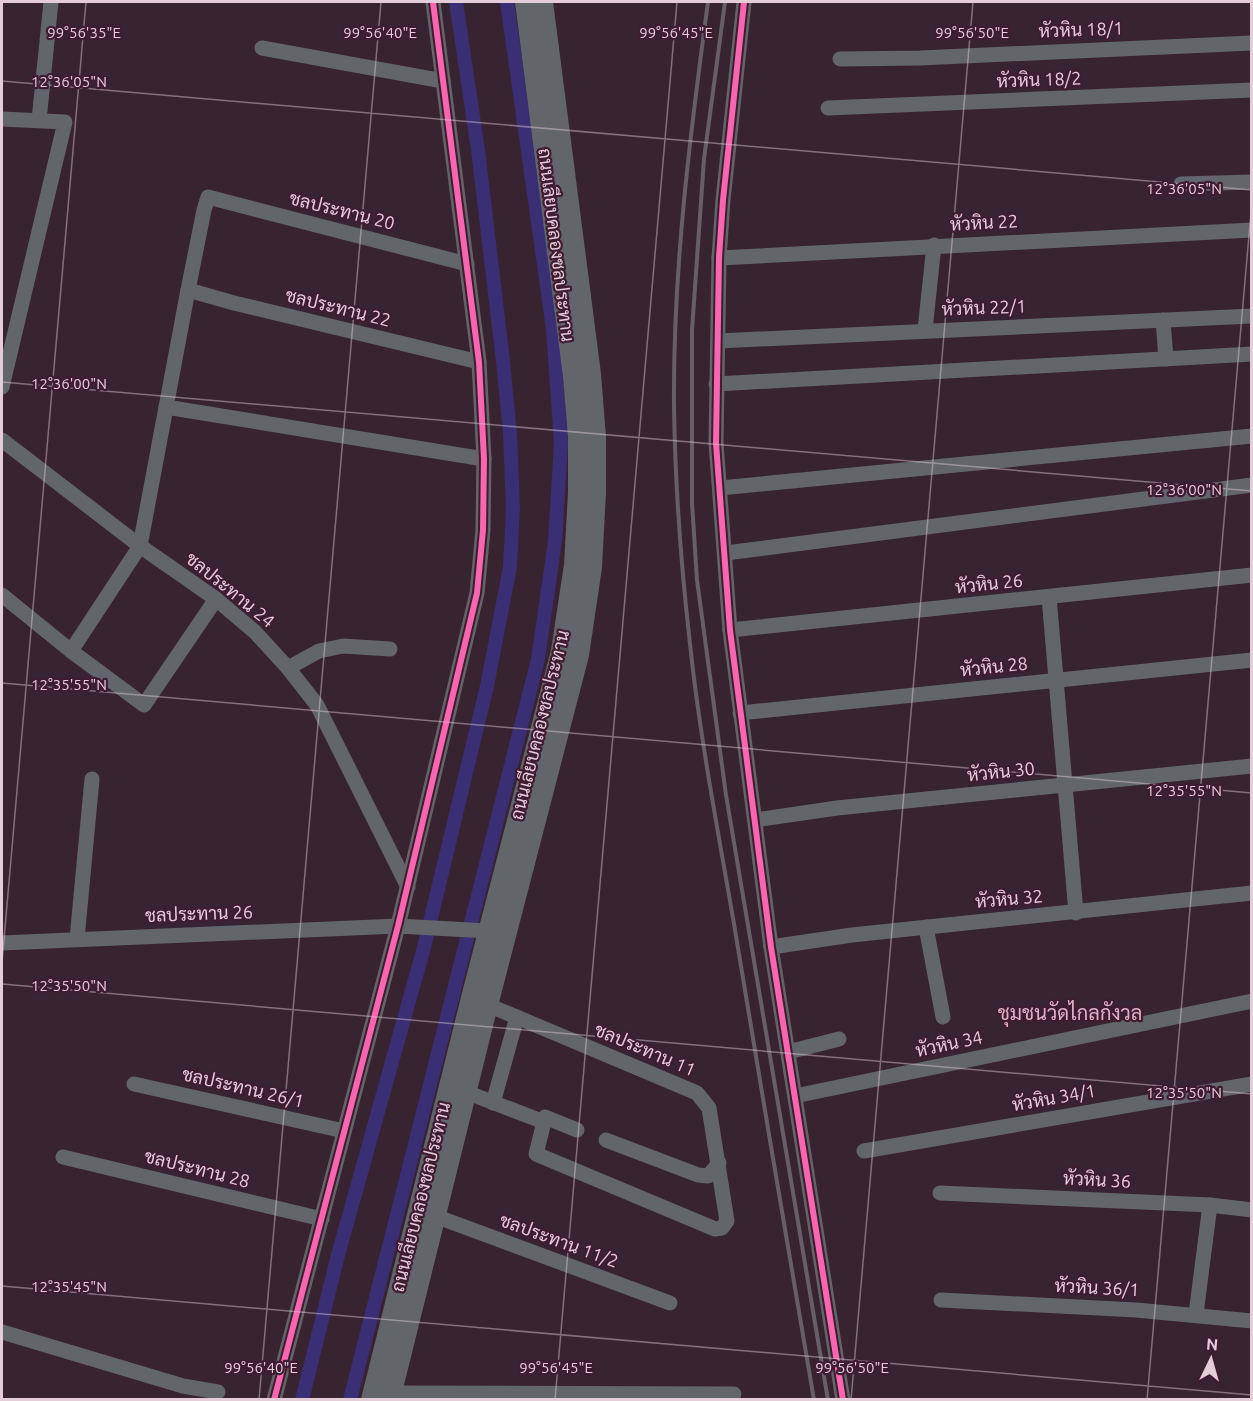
<svg xmlns="http://www.w3.org/2000/svg" width="1253" height="1401" viewBox="0 0 1253 1401" font-family="Ubuntu,Sarabun,sans-serif">
<style>
.lines{fill:none;stroke-linecap:round;stroke-linejoin:round}
.canal{stroke:#3a2e74;stroke-width:14}
.minor{stroke:#62656a;stroke-width:15}
.tertiary{stroke:#62656a;stroke-width:20}
.rail{stroke:#665f66;stroke-width:4}
.cycleway-casing{stroke:#401c31;stroke-width:10}
.cycleway{stroke:#f766af;stroke-width:6}
.ticks{fill:none;stroke:#e4ccd9;stroke-width:1.5;stroke-opacity:0.45}
.labels{text-anchor:middle;stroke-width:4.5;stroke-linejoin:round;paint-order:stroke}
.street-label{font-size:18px;fill:#e4ccd9;stroke:#401c31}
.neighbourhood-label{font-size:20px;fill:#dfb0c9;stroke:#401c31}
.ticks-label{font-size:15px;text-anchor:middle;fill:#e4ccd9;stroke:#401c31;stroke-width:4.5;stroke-linejoin:round;paint-order:stroke}
</style>
<rect width="100%" height="100%" fill="#382430"/>
<g class="lines">
<g class="canal">
<path d="M302 1400 338 1255 423 951 487 686 510 567 513 508 510 434 503 361 478 150 456 2"/>
<path d="M350 1400 538 659 555 541 561 444 553 329 507 2"/>
</g>
<g class="minor">
<path d="M744 2 723 200 719 258 716 443 730 630 771 947 843 1400"/>
<path d="M262 48 443 81"/>
<path d="M840 59 920 58 1252 43"/>
<path d="M828 108 1252 90"/>
<path d="M2 119 65 122 2 387"/>
<path d="M39 120 51 2"/>
<path d="M1181 184 1252 182"/>
<path d="M719 258 1252 230"/>
<path d="M188 290 234 303 479 362"/>
<path d="M1163 320 1166 359"/>
<path d="M925 330 934 245"/>
<path d="M718 341 1252 316"/>
<path d="M716 384 1252 354"/>
<path d="M166 407 484 459"/>
<path d="M2 440 140 546 216 599 255 632 288 668 317 705 408 887"/>
<path d="M720 488 1252 436"/>
<path d="M726 553 1252 485"/>
<path d="M2 595 71 651 144 705 216 599"/>
<path d="M1049 597 1076 913"/>
<path d="M730 630 1252 575"/>
<path d="M71 651 140 546 188 290 204 210 208 197 467 264"/>
<path d="M288 668 319 651 343 646 390 649"/>
<path d="M740 713 1252 660"/>
<path d="M755 820 837 808 1252 766"/>
<path d="M926 927 943 1017"/>
<path d="M77 939 92 779"/>
<path d="M2 943 398 926 488 931"/>
<path d="M771 947 852 935 1252 893"/>
<path d="M788 1052 839 1039"/>
<path d="M134 1084 344 1131"/>
<path d="M466 1092 544 1122 536 1154 715 1229 722 1228 727 1221 709 1108 697 1093 488 1005"/>
<path d="M795 1096 1252 1001"/>
<path d="M493 1103 517 1017"/>
<path d="M544 1122 545 1117 577 1130"/>
<path d="M606 1140 698 1175 708 1176 719 1163"/>
<path d="M864 1151 1252 1084"/>
<path d="M63 1157 322 1219"/>
<path d="M940 1193 1210 1205 1252 1210"/>
<path d="M435 1216 670 1303"/>
<path d="M941 1300 1136 1310 1252 1321"/>
<path d="M1196 1314 1210 1205"/>
<path d="M2 1332 183 1386 218 1392"/>
<path d="M391 1393 734 1394"/>
<path d="M274 1400 398 926 477 593 483 530 484 459 479 362 433 2"/>
</g>
<g class="tertiary">
<path d="M371 1400 471 998 561 651 574 565 578 493V438L573 376 525 2"/>
<path d="M390 1400 488 1005 579 655 592 567 596 493V437L591 374 543 2"/>
</g>
<g class="rail">
<path d="M708 2C690 135 673 269 674 404 675 484 681 565 690 644 700 738 718 831 734 924 760 1083 787 1241 814 1400"/>
<path d="M725 2 704 159 692 330V503L697 580 726 795 828 1400"/>
</g>
<defs>
<g id="cycleway">
<path d="M744 2 723 200 719 258 716 443 730 630 771 947 843 1400"/>
<path d="M274 1400 398 926 477 593 483 530 484 459 479 362 433 2"/>
</g>
</defs>
<use href="#cycleway" class="cycleway-casing"/>
<use href="#cycleway" class="cycleway"/>
</g>
<path class="ticks" d="M2 81 1252 190M2 382 1252 491M2 683 1252 793M2 962 86 2M2 984 1252 1094M2 1286 1252 1395M259 1400 381 2M555 1400 677 2M851 1400 973 2M1147 1400 1252 201"/>
<g class="labels">
<g class="street-label">
<text transform="translate(1081 30) rotate(-2)" y="6">หัวหิน 18/1</text>
<text transform="translate(1039 80) rotate(-2)" y="6">หัวหิน 18/2</text>
<text transform="translate(342 211) rotate(14)" y="6">ชลประทาน 20</text>
<text transform="translate(984 223) rotate(-3)" y="6">หัวหิน 22</text>
<text transform="translate(556 245) rotate(83)" y="6">ถนนเลียบคลองชลประทาน</text>
<text transform="translate(338 308) rotate(14)" y="6">ชลประทาน 22</text>
<text transform="translate(984 308) rotate(-2)" y="6">หัวหิน 22/1</text>
<text transform="translate(989 584) rotate(-6)" y="6">หัวหิน 26</text>
<text transform="translate(230 590) rotate(39)" y="6">ชลประทาน 24</text>
<text transform="translate(994 667) rotate(-6)" y="6">หัวหิน 28</text>
<text transform="translate(540 725) rotate(-76)" y="6">ถนนเลียบคลองชลประทาน</text>
<text transform="translate(1001 772) rotate(-6)" y="6">หัวหิน 30</text>
<text transform="translate(1009 899) rotate(-5)" y="6">หัวหิน 32</text>
<text transform="translate(199 914) rotate(-2)" y="6">ชลประทาน 26</text>
<text transform="translate(949 1044) rotate(-12)" y="6">หัวหิน 34</text>
<text transform="translate(645 1050) rotate(23)" y="6">ชลประทาน 11</text>
<text transform="translate(243 1088) rotate(13)" y="6">ชลประทาน 26/1</text>
<text transform="translate(1054 1098) rotate(-10)" y="6">หัวหิน 34/1</text>
<text transform="translate(197 1169) rotate(14)" y="6">ชลประทาน 28</text>
<text transform="translate(1097 1180) rotate(3)" y="6">หัวหิน 36</text>
<text transform="translate(421 1197) rotate(-76)" y="6">ถนนเลียบคลองชลประทาน</text>
<text transform="translate(559 1241) rotate(20)" y="6">ชลประทาน 11/2</text>
<text transform="translate(1097 1288) rotate(3)" y="6">หัวหิน 36/1</text>
</g>
<g class="neighbourhood-label">
<text x="1070" y="1020">ชุมชนวัดไกลกังวล</text>
</g>
</g>
<g class="ticks-label">
<text x="84" y="38">99°56'35"E</text>
<text x="380" y="38">99°56'40"E</text>
<text x="676" y="38">99°56'45"E</text>
<text x="972" y="38">99°56'50"E</text>
<text x="69" y="87">12°36'05"N</text>
<text x="1184" y="194">12°36'05"N</text>
<text x="69" y="389">12°36'00"N</text>
<text x="1184" y="495">12°36'00"N</text>
<text x="69" y="690">12°35'55"N</text>
<text x="1184" y="796">12°35'55"N</text>
<text x="69" y="991">12°35'50"N</text>
<text x="1184" y="1098">12°35'50"N</text>
<text x="69" y="1292">12°35'45"N</text>
<text x="261" y="1373">99°56'40"E</text>
<text x="556" y="1373">99°56'45"E</text>
<text x="852" y="1373">99°56'50"E</text>
</g>
<rect width="1253" height="1401" fill="none" stroke="#e4ccd9" stroke-width="6"/>
<g transform="translate(1211 1359) rotate(5)" stroke="#401c31" stroke-width="4.5" paint-order="stroke">
<path d="M0-4.5L10 22L0 15L-10 22Z" fill="#e4ccd9"/>
<text y="-9" font-size="16" font-weight="bold" text-anchor="middle" fill="#e4ccd9">N</text>
</g>
</svg>
